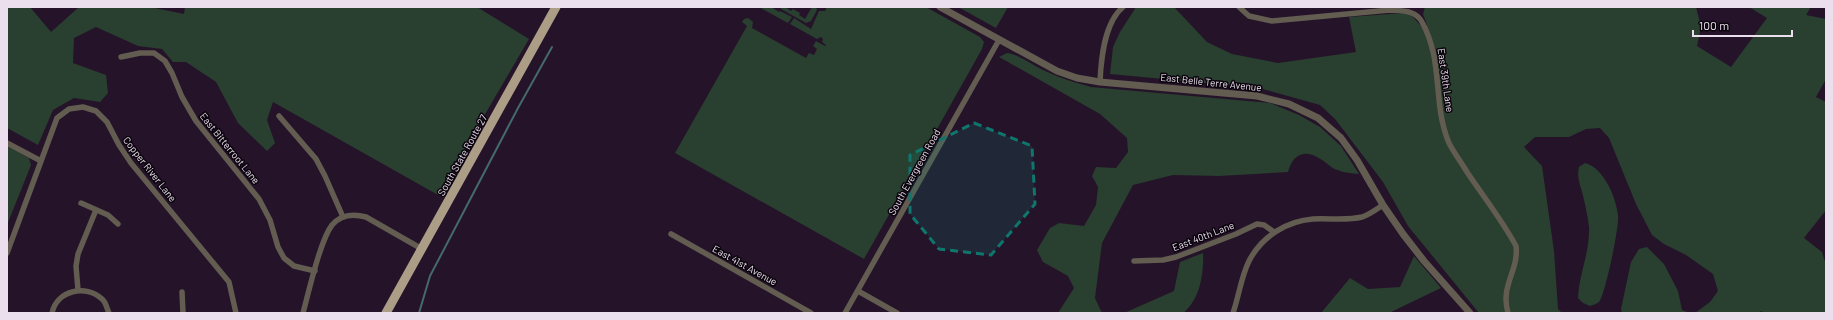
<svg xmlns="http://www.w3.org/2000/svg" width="1833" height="320" viewBox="0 0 1833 320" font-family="Barlow,sans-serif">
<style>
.green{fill:#293f2f}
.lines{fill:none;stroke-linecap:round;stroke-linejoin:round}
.stream{stroke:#456a6d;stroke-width:2}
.minor{stroke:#625c51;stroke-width:5.5}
.tertiary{stroke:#625c51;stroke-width:7}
.primary{stroke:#ab9d86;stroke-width:9}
.marked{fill:#0f766e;fill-opacity:0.2;stroke:#0f766e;stroke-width:3;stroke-dasharray:8 5;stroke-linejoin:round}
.labels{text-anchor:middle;stroke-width:3;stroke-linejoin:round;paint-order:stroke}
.street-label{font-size:10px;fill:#ebdfee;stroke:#0a040c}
</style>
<rect width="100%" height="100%" fill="#251329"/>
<g class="green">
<path d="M7 7H30L51 32 79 7H150L184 14 185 7H477L529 39 438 195 273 102 267 120 275 143 267 151 238 123 216 82 186 62H173L162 49 138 46 96 27 74 38 73 63 106 75 108 93 100 102 74 98 53 110 38 145 7 128Z"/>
<path d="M759 7H773V8L779 12 780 11 792 17 788 23Z"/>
<path d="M781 7H785L791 11 793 9 800 13 799 15 805 19 812 7H816L817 10 811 21 806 23 781 9Z"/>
<path d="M827 7H926L980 37 984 42 982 49 864 259 675 153 747 26 742 22 744 19 748 18 753 22 752 28 806 58 809 53 814 55 817 49 813 46 816 41 825 46 826 45 822 42 823 39 821 37 817 39 790 24 794 18 811 29 819 11H825Z"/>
<path d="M958 7H1008L996 28Z"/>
<path d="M1136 7H1174L1207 42 1232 54 1278 63 1356 52 1349 17 1403 13 1412 16 1422 27 1427 25 1423 14 1425 7H1696L1701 27 1697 46 1731 67 1767 18 1749 7H1811L1806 15 1826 19V79L1816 97 1826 102V210L1804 238 1822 252 1826 265V313H1763L1762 311 1757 313H1695L1710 302 1718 291 1713 274 1686 255 1664 244 1652 235 1636 204 1609 138 1600 128 1586 129 1569 137H1535L1524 147 1542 166 1554 251 1558 309 1562 313H1479L1408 226 1383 182 1335 119 1320 105 1259 88 1110 74 1113 47 1120 32Z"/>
<path d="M1007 53C1020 55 1029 63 1041 69 1057 77 1073 82 1091 87L1270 103 1299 115 1320 127 1341 146 1359 174C1352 173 1344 173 1338 170 1332 169 1327 163 1322 160 1305 148 1293 154 1288 172L1219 176 1173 175 1133 185 1102 243 1095 298 1101 311 1104 313H1058L1074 288 1068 276 1043 262 1037 250 1050 228 1059 223 1084 226 1096 205 1098 187 1092 176 1096 167 1116 168 1128 152 1127 138 1100 114 999 57Z"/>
<path d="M7 146 29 158 31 165 7 225Z"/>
<path d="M1585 163C1604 168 1616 197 1618 215 1620 224 1605 296 1599 302 1597 304 1592 305 1590 306L1583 303 1578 298C1579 274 1590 252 1589 227 1588 218 1586 209 1584 200 1582 188 1576 179 1579 167Z"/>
<path d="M1647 247 1664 264 1678 291 1682 310 1690 313H1622L1621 309 1631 262 1639 249Z"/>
<path d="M1203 253C1204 273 1200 300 1183 313H1124L1174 291 1180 262Z"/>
<path d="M1414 256 1441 288 1389 313H1321L1350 278 1368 289 1400 287Z"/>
</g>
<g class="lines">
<path class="stream" d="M419 313 430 276 518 108 552 47"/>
<g class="minor">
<path d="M1239 7 1249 16 1272 21 1390 10C1402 11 1416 10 1422 22 1444 62 1432 103 1449 143 1454 153 1461 162 1467 172 1483 196 1502 220 1516 246 1519 271 1500 285 1508 313"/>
<path d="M121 57 140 53H154L165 61 172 73 182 97 196 121 259 199 270 220 278 247 284 258 294 266 315 271"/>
<path d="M1100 82C1101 59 1104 23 1123 7"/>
<path d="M279 116 316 159 325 176 343 217"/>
<path d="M7 143 41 161"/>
<path d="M81 203 108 215 118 224"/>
<path d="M671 234 811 313"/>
<path d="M7 253 57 118 69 109 83 107 96 111 107 122 119 145 131 163 229 282 236 313"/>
<path d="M1134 261 1163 260 1176 257 1236 234 1257 224 1264 225 1274 232"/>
<path d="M78 290 76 266 78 254 96 210"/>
<path d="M858 291 897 313"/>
<path d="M182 292 183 313"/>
<path d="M52 313C57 290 86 284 102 299 106 302 107 309 109 313"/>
<path d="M303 313C309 291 320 241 332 225 341 214 355 214 366 217L422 249"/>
<path d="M845 313 999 40"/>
<path d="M1233 313C1239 296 1241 277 1249 261 1262 236 1287 221 1313 219 1330 218 1346 221 1362 217 1369 215 1377 209 1383 205"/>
</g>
<path class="tertiary" d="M940 7 1057 71 1077 78 1100 82 1257 96 1289 104 1318 118 1341 138 1357 160 1383 205 1403 234 1424 261 1470 313"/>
<path class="primary" d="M386 313 556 7"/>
</g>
<path class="marked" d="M974 123 1032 146 1035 204 991 255 939 249 910 214V155Z"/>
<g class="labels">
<g class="street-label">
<text transform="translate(1446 80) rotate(82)" y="4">East 39th Lane</text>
<text transform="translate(1211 82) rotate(6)" y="4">East Belle Terre Avenue</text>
<text transform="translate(230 148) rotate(51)" y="4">East Bitterroot Lane</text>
<text transform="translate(462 155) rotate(-61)" y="4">South State Route 27</text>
<text transform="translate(150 169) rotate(52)" y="4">Copper River Lane</text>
<text transform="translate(914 172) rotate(-61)" y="4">South Evergreen Road</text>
<text transform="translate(1203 236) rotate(-21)" y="4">East 40th Lane</text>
<text transform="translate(745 265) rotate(29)" y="4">East 41st Avenue</text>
</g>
</g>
<rect width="1833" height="320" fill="none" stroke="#ebdfee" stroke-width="16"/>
<path d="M1693 30v6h99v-6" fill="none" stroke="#ebdfee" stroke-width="2"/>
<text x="1699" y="30" font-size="12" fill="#ebdfee" stroke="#0a040c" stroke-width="3" paint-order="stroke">100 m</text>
</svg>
